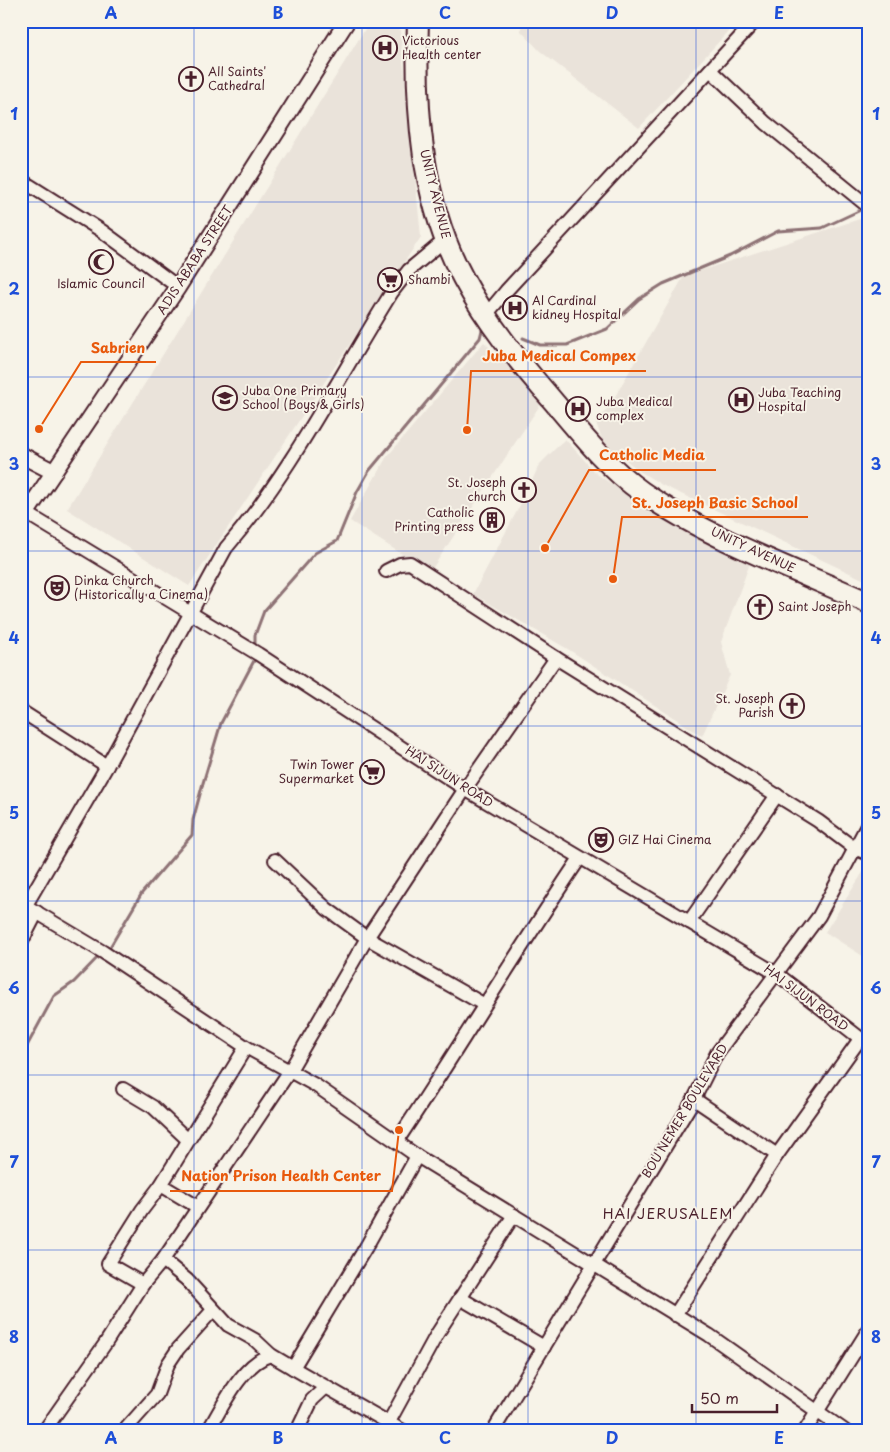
<svg xmlns="http://www.w3.org/2000/svg" width="890" height="1452" viewBox="0 0 890 1452" font-family="'Playpen Sans',sans-serif">
<style>
.built{fill:#eae3da}
.lines{fill:none;stroke-linecap:round;stroke-linejoin:round}
.stream{stroke:#8e7275;stroke-width:3}
.minor-casing{stroke:#4a1f2b;stroke-width:16}
.tertiary-casing{stroke:#4a1f2b;stroke-width:19}
.primary-casing{stroke:#4a1f2b;stroke-width:24}
.minor{stroke:#f7f3e8;stroke-width:12}
.tertiary{stroke:#f7f3e8;stroke-width:15}
.primary{stroke:#f7f3e8;stroke-width:20}
.grid{fill:none;stroke:#1d4ed8;stroke-width:1;stroke-opacity:0.55}
.labels{text-anchor:middle;stroke-width:4;stroke-linejoin:round;paint-order:stroke}
.poi-label{font-size:12px;fill:#4a1f2b;stroke:#f7f3e8;text-anchor:start}
.street-label{font-size:12px;fill:#4a1f2b;stroke:#f7f3e8}
.neighbourhood-label{font-size:14px;letter-spacing:1px;fill:#4a1f2b;stroke:#f7f3e8}
.leader{fill:none;stroke:#e8590c;stroke-width:2}
.callout-dot{fill:#e8590c;stroke:#f7f3e8;stroke-width:2}
.callout-label{font-size:14px;text-anchor:middle;font-weight:bold;fill:#e8590c;stroke:#f7f3e8;stroke-width:4;stroke-linejoin:round;paint-order:stroke}
.neatline{fill:none;stroke:#1d4ed8;stroke-width:2}
.grid-label{font-size:16px;text-anchor:middle;font-weight:bold;fill:#1d4ed8}
</style>
<rect width="100%" height="100%" fill="#f7f3e8"/>
<filter id="ink" filterUnits="userSpaceOnUse"><feTurbulence type="fractalNoise" baseFrequency=".02" numOctaves="2"/><feDisplacementMap in="SourceGraphic" scale="10" xChannelSelector="R" yChannelSelector="G"/><feConvolveMatrix kernelMatrix="1 2 1 2 8 2 1 2 1" color-interpolation-filters="sRGB"/></filter>
<g filter="url(#ink)">
<g class="built">
<path d="M370 21H399L421 237 189 586 67 509Z"/>
<path d="M521 21H738L639 128 540 51 521 31Z"/>
<path d="M869 216V582L662 485 641 472 603 442 596 423 609 407 684 276Z"/>
<path d="M484 342 542 402 430 572 350 521 386 458Z"/>
<path d="M565 439 597 474 660 518 750 563 721 642 730 675 702 736 571 651 473 594 527 492 539 465Z"/>
<path d="M867 866 869 867V960L825 932Z"/>
</g>
<g class="lines">
<g class="stream">
<path d="M523 338 540 345H567L607 329 639 299 663 284 730 256 778 231 822 228 865 208"/>
<path d="M255 648V635L264 611 315 553 337 541 357 492 369 471 480 338 483 326"/>
<path d="M105 951 110 947 142 893 192 835 193 820 203 783 221 723 256 657"/>
<path d="M21 1057 54 996 74 982 100 955"/>
</g>
<defs>
<g id="minor">
<path d="M710 70 766 123 869 207"/>
<path d="M21 180 102 231 178 287"/>
<path d="M486 315 506 291 755 21"/>
<path d="M26 513 258 654 465 789 777 974 869 1045"/>
<path d="M386 571 400 564 410 563 556 658 818 821 854 848 869 854"/>
<path d="M21 711 107 766"/>
<path d="M275 860 327 909 367 938 483 1004"/>
<path d="M21 903 103 952 246 1047 315 1085 417 1156 709 1335 845 1431"/>
<path d="M26 905 107 766 226 548C292 471 338 378 392 292L409 270 445 240"/>
<path d="M689 922 777 795"/>
<path d="M21 943 37 912"/>
<path d="M123 1089 153 1107 187 1139"/>
<path d="M694 1099 777 1155"/>
<path d="M397 1141C459 1048 517 951 580 858"/>
<path d="M161 1185 198 1207"/>
<path d="M143 1284 108 1264 142 1210 161 1185 246 1047"/>
<path d="M460 1298 544 1347"/>
<path d="M675 1315 777 1155 860 1039"/>
<path d="M293 1368 366 1247 417 1156"/>
<path d="M44 1431 105 1344 143 1284 163 1260"/>
<path d="M124 1431 157 1394 168 1364 178 1349 213 1310"/>
<path d="M208 1431C222 1407 243 1362 271 1355"/>
<path d="M297 1431 312 1400 326 1387"/>
<path d="M384 1431 437 1334 514 1215"/>
<path d="M403 1431 293 1368 271 1355 255 1340 228 1325 187 1280 163 1260 289 1072 367 938 465 789 556 658"/>
<path d="M493 1431 694 1099 717 1053 819 916 869 822"/>
<path d="M805 1431 869 1329"/>
</g>
<g id="tertiary">
<path d="M21 455 54 472"/>
<path d="M21 521 178 287 347 21"/>
</g>
<path id="primary" d="M418 21C415 108 421 201 463 278 487 323 520 363 553 401 580 433 608 468 642 492 708 538 795 570 869 603"/>
</defs>
<use href="#minor" class="minor-casing"/>
<use href="#tertiary" class="tertiary-casing"/>
<use href="#primary" class="primary-casing"/>
<use href="#minor" class="minor"/>
<use href="#tertiary" class="tertiary"/>
<use href="#primary" class="primary"/>
</g>
</g>
<path class="grid" d="M194 21V1431M362 21V1431M528 21V1431M696 21V1431M21 202H869M21 377H869M21 551H869M21 726H869M21 901H869M21 1075H869M21 1250H869"/>
<defs>
<symbol id="hospital-ring" viewBox="-11 -11 22 22"><circle r="9.5" fill="#f7f3e8" stroke="#4a1f2b" stroke-width="1.5"/><path d="M-5-5h3v3.5h4V-5h3V5h-3V1.5h-4V5h-3Z" fill="#4a1f2b"/></symbol>
<symbol id="church-ring" viewBox="-11 -11 22 22"><circle r="9.5" fill="#f7f3e8" stroke="#4a1f2b" stroke-width="1.5"/><path d="M-1.2-6h2.4v3.5h3.3v2.4h-3.3V6h-2.4V-.1h-3.3v-2.4h3.3Z" fill="#4a1f2b"/></symbol>
<symbol id="mosque-ring" viewBox="-11 -11 22 22"><circle r="9.5" fill="#f7f3e8" stroke="#4a1f2b" stroke-width="1.5"/><path d="M3.5-4.9A6 6 0 1 0 3.5 4.9A5 5 0 1 1 3.5-4.9Z" fill="#4a1f2b"/></symbol>
<symbol id="supermarket-ring" viewBox="-11 -11 22 22"><circle r="9.5" fill="#f7f3e8" stroke="#4a1f2b" stroke-width="1.5"/><path d="M-6-5.5h2.5l.6 2H6L4.5 2H-2.5L-4.4-4H-6ZM-1.5 3.2a1.3 1.3 0 1 0 .1 0ZM3 3.2a1.3 1.3 0 1 0 .1 0Z" fill="#4a1f2b"/></symbol>
<symbol id="school-ring" viewBox="-11 -11 22 22"><circle r="9.5" fill="#f7f3e8" stroke="#4a1f2b" stroke-width="1.5"/><path d="M0-5L7-2L0 1L-7-2ZM-4 1L0 2.5L4 1V4Q0 6-4 4Z" fill="#4a1f2b"/></symbol>
<symbol id="building-ring" viewBox="-11 -11 22 22"><circle r="9.5" fill="#f7f3e8" stroke="#4a1f2b" stroke-width="1.5"/><path d="M-4-6H4V6H1V3H-1V6H-4ZM-2.5-4.3h1.7v1.8h-1.7ZM.8-4.3h1.7v1.8H.8ZM-2.5-1h1.7V.8h-1.7ZM.8-1h1.7V.8H.8Z" fill="#4a1f2b"/></symbol>
<symbol id="theatre-ring" viewBox="-11 -11 22 22"><circle r="9.5" fill="#f7f3e8" stroke="#4a1f2b" stroke-width="1.5"/><path d="M-5-5.5Q0-4 5-5.5V0Q5 5 0 6Q-5 5-5 0ZM-3.3-2.5H-1v1.5H-3.3ZM1-2.5H3.3v1.5H1ZM-2.8 1Q0 5.5 2.8 1Z" fill="#4a1f2b"/></symbol>
</defs>
<g fill-rule="evenodd">
<use href="#hospital-ring" x="371" y="34" width="28" height="28"/>
<use href="#church-ring" x="177" y="65" width="28" height="28"/>
<use href="#mosque-ring" x="87" y="248" width="28" height="28"/>
<use href="#supermarket-ring" x="376" y="266" width="28" height="28"/>
<use href="#hospital-ring" x="501" y="294" width="28" height="28"/>
<use href="#school-ring" x="211" y="384" width="28" height="28"/>
<use href="#hospital-ring" x="727" y="386" width="28" height="28"/>
<use href="#hospital-ring" x="564" y="395" width="28" height="28"/>
<use href="#church-ring" x="510" y="476" width="28" height="28"/>
<use href="#building-ring" x="478" y="506" width="28" height="28"/>
<use href="#theatre-ring" x="43" y="574" width="28" height="28"/>
<use href="#church-ring" x="746" y="593" width="28" height="28"/>
<use href="#church-ring" x="778" y="692" width="28" height="28"/>
<use href="#supermarket-ring" x="358" y="758" width="28" height="28"/>
<use href="#theatre-ring" x="587" y="826" width="28" height="28"/>
</g>
<g class="labels">
<g class="poi-label">
<text x="402" y="45">Victorious<tspan x="402" dy="14">Health center</tspan></text>
<text x="208" y="76">All Saints'<tspan x="208" dy="14">Cathedral</tspan></text>
<text x="408" y="284">Shambi</text>
<text x="101" y="288" text-anchor="middle">Islamic Council</text>
<text x="532" y="305">Al Cardinal<tspan x="532" dy="14">kidney Hospital</tspan></text>
<text x="242" y="395">Juba One Primary<tspan x="242" dy="14">School (Boys &amp; Girls)</tspan></text>
<text x="758" y="397">Juba Teaching<tspan x="758" dy="14">Hospital</tspan></text>
<text x="596" y="406">Juba Medical<tspan x="596" dy="14">complex</tspan></text>
<text x="506" y="487" text-anchor="end">St. Joseph<tspan x="506" dy="14">church</tspan></text>
<text x="474" y="517" text-anchor="end">Catholic<tspan x="474" dy="14">Printing press</tspan></text>
<text x="74" y="585">Dinka Church<tspan x="74" dy="14">(Historically a Cinema)</tspan></text>
<text x="778" y="611">Saint Joseph</text>
<text x="774" y="703" text-anchor="end">St. Joseph<tspan x="774" dy="14">Parish</tspan></text>
<text x="354" y="769" text-anchor="end">Twin Tower<tspan x="354" dy="14">Supermarket</tspan></text>
<text x="618" y="844">GIZ Hai Cinema</text>
</g>
<g class="street-label">
<text transform="translate(435 194) rotate(76)" y="4">UNITY AVENUE</text>
<text transform="translate(195 260) rotate(-57)" y="4">ADIS ABABA STREET</text>
<text transform="translate(753 550) rotate(25)" y="4">UNITY AVENUE</text>
<text transform="translate(449 777) rotate(33)" y="4">HAI SIJUN ROAD</text>
<text transform="translate(806 998) rotate(37)" y="4">HAI SIJUN ROAD</text>
<text transform="translate(685 1111) rotate(-59)" y="4">BOU NEMER BOULEVARD</text>
</g>
<g class="neighbourhood-label">
<text x="668" y="1219">HAI JERUSALEM</text>
</g>
</g>
<path class="leader" d="M39 429L81 362H156M467 430L471 371H646M545 548L589 470H716M613 579L622 517H808M399 1130L392 1191H170"/>
<g class="callout-dot">
<circle cx="39" cy="429" r="5"/>
<circle cx="467" cy="430" r="5"/>
<circle cx="545" cy="548" r="5"/>
<circle cx="613" cy="579" r="5"/>
<circle cx="399" cy="1130" r="5"/>
</g>
<g class="callout-label">
<text x="118" y="353">Sabrien</text>
<text x="559" y="361">Juba Medical Compex</text>
<text x="652" y="460">Catholic Media</text>
<text x="715" y="508">St. Joseph Basic School</text>
<text x="281" y="1181">Nation Prison Health Center</text>
</g>
<rect width="890" height="1452" fill="none" stroke="#f7f3e8" stroke-width="55"/>
<path d="M692 1404v8h85v-8" fill="none" stroke="#4a1f2b" stroke-width="2.5"/>
<text x="700" y="1404" font-size="15" fill="#4a1f2b" stroke="#f7f3e8" stroke-width="4" paint-order="stroke">50 m</text>
<rect x="28" y="28" width="834" height="1396" class="neatline"/>
<g class="grid-label">
<text x="111" y="19">A</text>
<text x="278" y="19">B</text>
<text x="445" y="19">C</text>
<text x="612" y="19">D</text>
<text x="779" y="19">E</text>
<text x="14" y="120">1</text>
<text x="876" y="120">1</text>
<text x="14" y="295">2</text>
<text x="876" y="295">2</text>
<text x="14" y="470">3</text>
<text x="876" y="470">3</text>
<text x="14" y="644">4</text>
<text x="876" y="644">4</text>
<text x="14" y="819">5</text>
<text x="876" y="819">5</text>
<text x="14" y="994">6</text>
<text x="876" y="994">6</text>
<text x="14" y="1168">7</text>
<text x="876" y="1168">7</text>
<text x="14" y="1343">8</text>
<text x="876" y="1343">8</text>
<text x="111" y="1444">A</text>
<text x="278" y="1444">B</text>
<text x="445" y="1444">C</text>
<text x="612" y="1444">D</text>
<text x="779" y="1444">E</text>
</g>
</svg>
